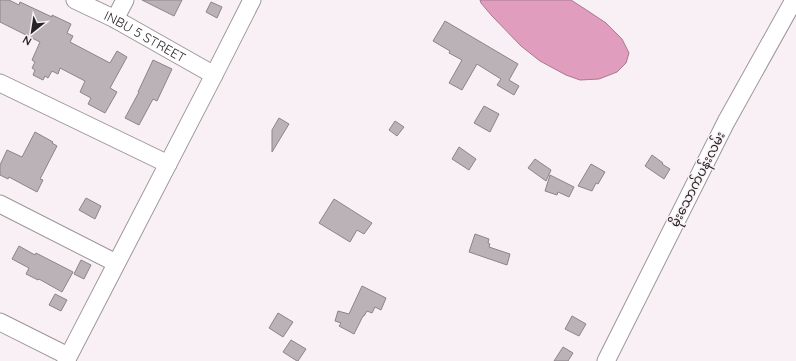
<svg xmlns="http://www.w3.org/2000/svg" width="796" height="361" viewBox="0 0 796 361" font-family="Quicksand,'Noto Sans Myanmar',sans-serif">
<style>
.water{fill:#e09dbd;stroke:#a8798f}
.building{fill:#bab2b6;stroke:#8c8588}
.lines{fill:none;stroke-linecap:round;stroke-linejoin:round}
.minor-casing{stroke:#9e9699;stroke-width:19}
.minor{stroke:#fff;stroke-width:17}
.labels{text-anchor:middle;stroke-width:3;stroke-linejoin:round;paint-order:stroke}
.street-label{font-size:13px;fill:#272425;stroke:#f8f0f4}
</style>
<rect width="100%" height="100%" fill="#f8f0f4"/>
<path class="water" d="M480 0H571L588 11 606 23 622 39 629 53 626 63 617 72 599 79 580 80 566 75 540 61 521 46 492 16 481 3Z"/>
<g class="building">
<path d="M0 0H9L19 5 20 2 52 17V15L71 24 67 33 73 36 70 42 110 63 117 51 127 57 110 88 117 92 105 113 88 104 91 98 80 92 85 81 60 68 58 74 52 71 48 78 45 76 43 80 33 75 35 70 32 68 35 62 32 60 40 42 0 22Z"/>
<path d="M142 0H182L174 16Z"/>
<path d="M211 2 222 7 217 18 206 12Z"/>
<path d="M445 21 518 64 509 80 519 86 514 95 497 85 501 79 477 64 462 90 449 83 462 60 449 53 450 51 433 41Z"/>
<path d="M153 60 172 69 157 101 153 99 139 125 125 118 139 92H138Z"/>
<path d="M484 106 499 114 490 132 474 123Z"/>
<path d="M279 118 289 124 272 152V130Z"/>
<path d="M395 121 404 127 397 136 389 130Z"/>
<path d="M35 132 53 142 52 143 57 146 40 179 43 180 37 192 9 177 8 179 0 175V165L7 150 22 157Z"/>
<path d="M459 147 476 159 469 170 452 159Z"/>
<path d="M652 155 663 163 662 164 670 169 664 179 645 166Z"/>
<path d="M535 159 551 170 546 181 528 168Z"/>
<path d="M591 164 605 172 598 184 596 183 592 191 578 186Z"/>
<path d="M550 175 574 187 569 197 558 192 557 195 545 191Z"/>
<path d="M86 198 101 206 95 219 79 210Z"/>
<path d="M334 199 372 223 364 234 357 230 350 242 319 223Z"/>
<path d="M475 234 489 239 488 243 490 244 489 247 510 254 507 265 469 252Z"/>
<path d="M19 246 35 255 36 253 73 272 62 292 39 279 38 280 26 274 29 268 12 259Z"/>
<path d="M81 260 91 265 84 279 74 274Z"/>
<path d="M362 286 386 298 381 310 375 307 372 313 367 311 364 316H363L354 334 339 326 341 323 335 321 338 311 349 314Z"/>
<path d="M55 294 67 300 61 311 49 305Z"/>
<path d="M278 313 293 322 283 337 269 328Z"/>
<path d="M572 316 586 324 579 336 565 329Z"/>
<path d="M291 340 306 349 298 361H297L283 352Z"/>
<path d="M563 347 573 353 568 361H554Z"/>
</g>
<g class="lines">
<defs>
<g id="minor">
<path id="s1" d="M75 0 115 19 214 75"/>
<path d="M115 19 125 0"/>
<path d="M0 83 168 164"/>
<path d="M0 204 116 263"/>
<path d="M0 322 68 356"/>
<path d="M66 361 214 75 252 0"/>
<path d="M606 361 726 122 794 0"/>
</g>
</defs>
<use href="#minor" class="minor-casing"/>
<use href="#minor" class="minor"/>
</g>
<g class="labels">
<g class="street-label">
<text dy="5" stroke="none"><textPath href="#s1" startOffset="79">INBU 5 STREET</textPath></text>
<text transform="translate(697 179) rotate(-63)" y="5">မိုးသောက်ပန်းလမ်း</text>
</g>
</g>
<g transform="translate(32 32) rotate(210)" stroke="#f8f0f4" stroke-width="3" paint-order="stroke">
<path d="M0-3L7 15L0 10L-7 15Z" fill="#272425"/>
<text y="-6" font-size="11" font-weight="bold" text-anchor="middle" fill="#272425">N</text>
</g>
</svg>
